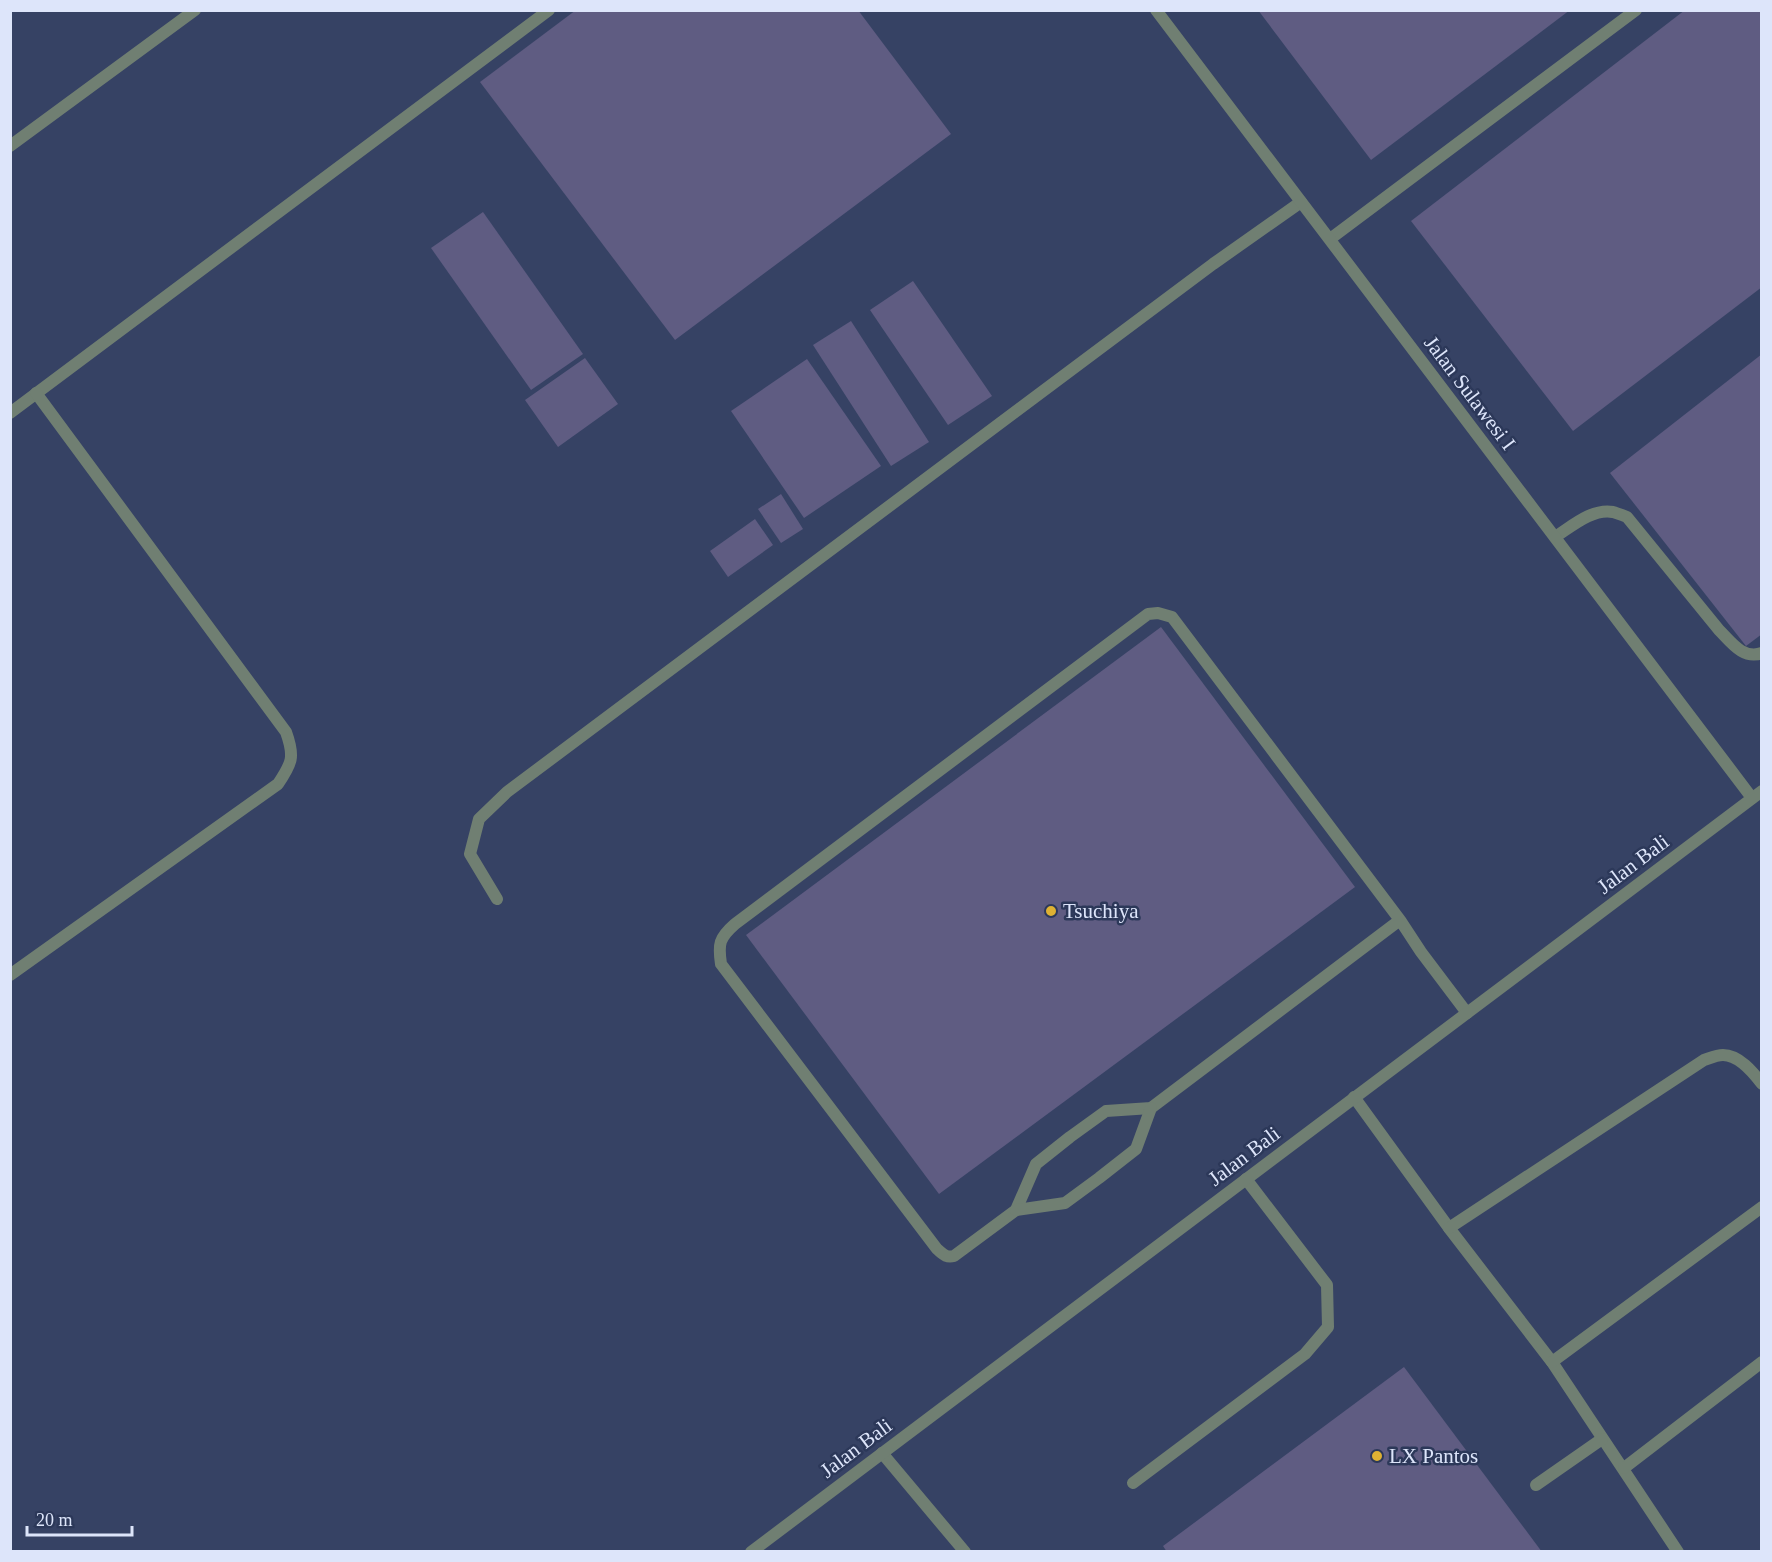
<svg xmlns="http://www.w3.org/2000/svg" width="1772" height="1562" viewBox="0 0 1772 1562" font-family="'Times New Roman',serif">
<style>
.building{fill:#5f5c82}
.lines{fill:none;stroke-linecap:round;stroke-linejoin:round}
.lane{stroke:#707f72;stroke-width:12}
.street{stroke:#707f72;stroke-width:12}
.poi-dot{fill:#deb133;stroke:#2c3859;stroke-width:2}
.labels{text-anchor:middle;stroke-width:5;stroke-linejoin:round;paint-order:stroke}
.street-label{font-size:21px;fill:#dde5fa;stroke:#2c3859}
.poi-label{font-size:21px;fill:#dde5fa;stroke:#2c3859;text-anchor:start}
</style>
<rect width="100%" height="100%" fill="#364264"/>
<g class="building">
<path d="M576 10H858L951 134 675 340 480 82Z"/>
<path d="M1258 10H1570L1371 160Z"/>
<path d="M1685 10H1762V287L1573 431 1411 221Z"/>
<path d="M483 212 583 354 531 390 431 248Z"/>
<path d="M913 281 992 396 948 425 870 310Z"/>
<path d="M851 321 929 442 891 466 813 345Z"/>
<path d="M1762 354V634L1746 646 1610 473Z"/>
<path d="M585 358 618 404 558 447 525 400Z"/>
<path d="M807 359 881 466 804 518 731 411Z"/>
<path d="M781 494 803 529 781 543 758 509Z"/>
<path d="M755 519 773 545 728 577 710 551Z"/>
<path d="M1161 627 1355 887 939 1194 746 935Z"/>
<path d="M1404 1367 1542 1552H1167L1163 1546Z"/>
</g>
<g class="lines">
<g class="lane">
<path d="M10 146 195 10"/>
<path d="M1330 239 1636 10"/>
<path d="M10 413 549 10"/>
<path d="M1555 537C1571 527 1592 508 1613 512 1617 513 1622 515 1627 517L1719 630C1731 642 1743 660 1762 653"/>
<path d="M497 899 470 854 479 819 507 792 1213 264 1301 202"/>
<path d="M1400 920 1172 617 1158 613 1148 614 735 924C719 938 718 944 721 964L937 1249C943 1254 946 1258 954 1256L1016 1210 1036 1164 1070 1137 1106 1111 1151 1108 1400 920 1421 952 1467 1013"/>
<path d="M10 975 278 784C292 763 295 757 286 732L36 393"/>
<path d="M1354 1097 1449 1228 1552 1362 1678 1552"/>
<path d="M1016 1210 1065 1203 1099 1178 1136 1149 1151 1108"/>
<path d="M1449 1228 1704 1060C1710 1058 1717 1055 1723 1055 1739 1055 1753 1072 1762 1084"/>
<path d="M1552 1362 1762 1207"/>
<path d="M882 1453 965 1552"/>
<path d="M1624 1468 1762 1362"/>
<path d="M1133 1483 1305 1354 1328 1327 1327 1285 1246 1179"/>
<path d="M1536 1485 1602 1439"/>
</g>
<g class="street">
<path d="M1156 10 1752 798"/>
<path d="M751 1552 1762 791"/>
</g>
</g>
<g class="poi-dot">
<circle cx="1051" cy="911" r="6"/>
<circle cx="1377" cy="1456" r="6"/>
</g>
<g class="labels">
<g class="street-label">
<text transform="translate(1470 393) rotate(53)" y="7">Jalan Sulawesi I</text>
<text transform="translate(1633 864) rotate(-37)" y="7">Jalan Bali</text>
<text transform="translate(1244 1156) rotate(-37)" y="7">Jalan Bali</text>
<text transform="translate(856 1448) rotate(-37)" y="7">Jalan Bali</text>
</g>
<g class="poi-label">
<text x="1063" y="918">Tsuchiya</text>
<text x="1389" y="1463">LX Pantos</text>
</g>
</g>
<rect width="1772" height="1562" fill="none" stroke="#dde5fa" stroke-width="24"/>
<path d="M27 1526v9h105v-9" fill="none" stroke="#dde5fa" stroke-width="3"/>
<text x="36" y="1526" font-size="18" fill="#dde5fa" stroke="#2c3859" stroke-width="4.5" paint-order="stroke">20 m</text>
</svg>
